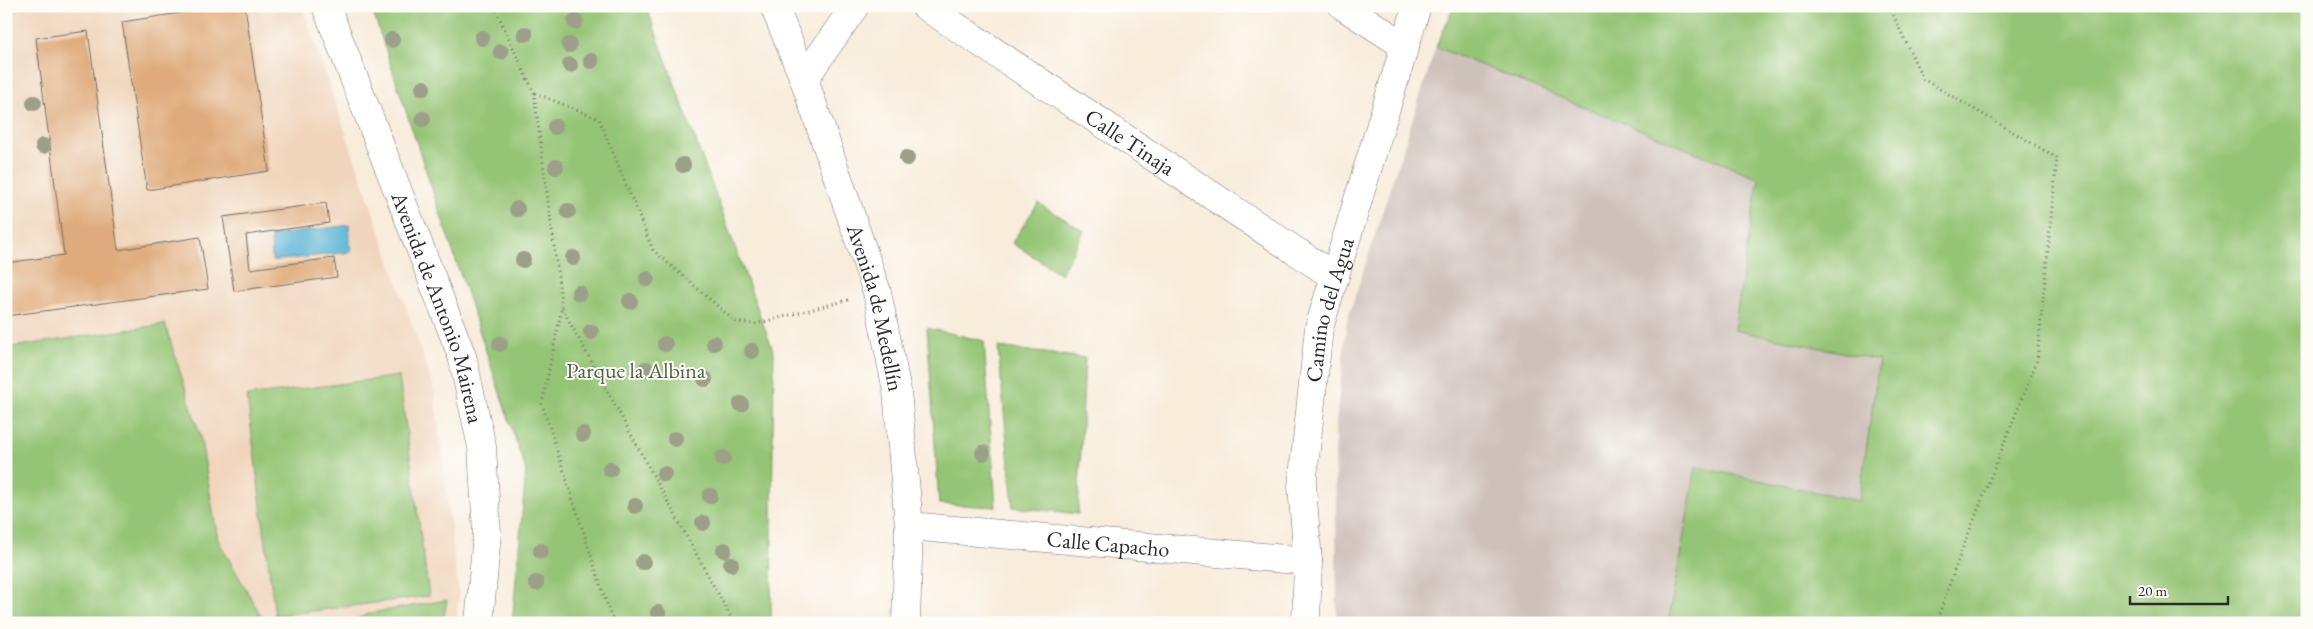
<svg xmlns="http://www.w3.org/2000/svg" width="2313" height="629" viewBox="0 0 2313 629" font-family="'EB Garamond',serif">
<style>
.built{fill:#f0d5bc}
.industrial{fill:#cec1b9}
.green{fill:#94c474;stroke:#607850}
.water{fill:#57b2d5;stroke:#416e80}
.building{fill:#dfab7c}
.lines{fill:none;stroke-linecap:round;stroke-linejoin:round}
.minor-casing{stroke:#736f69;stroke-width:29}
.path{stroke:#736f69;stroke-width:3;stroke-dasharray:1 4;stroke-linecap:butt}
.minor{stroke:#fff;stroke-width:28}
.tree{fill:#9ca088}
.labels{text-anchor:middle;stroke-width:4;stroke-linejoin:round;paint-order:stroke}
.street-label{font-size:22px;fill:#2b2b2b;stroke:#fdfcf7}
.park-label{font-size:22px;fill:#506145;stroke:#fdfcf7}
</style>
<rect width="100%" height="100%" fill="#fdfcf7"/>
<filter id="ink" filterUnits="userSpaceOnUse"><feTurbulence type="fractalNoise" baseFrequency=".02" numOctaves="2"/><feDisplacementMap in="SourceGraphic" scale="10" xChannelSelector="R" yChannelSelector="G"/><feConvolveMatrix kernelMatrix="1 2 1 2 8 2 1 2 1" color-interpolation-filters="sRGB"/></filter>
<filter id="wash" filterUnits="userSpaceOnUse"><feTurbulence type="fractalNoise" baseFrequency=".0096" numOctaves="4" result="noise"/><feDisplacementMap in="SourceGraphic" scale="20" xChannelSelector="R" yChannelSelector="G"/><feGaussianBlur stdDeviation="1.12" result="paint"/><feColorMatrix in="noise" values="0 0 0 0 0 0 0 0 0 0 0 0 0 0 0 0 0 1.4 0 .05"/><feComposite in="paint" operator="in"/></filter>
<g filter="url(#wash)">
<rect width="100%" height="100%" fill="#f8ecdb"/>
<path class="built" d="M6 6H302L434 388 459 596 456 623H6Z"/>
<path class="industrial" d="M1436 47 1759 178 1734 330 1879 360 1859 501 1697 467 1668 623H1337L1335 433 1347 321Z"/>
<g class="green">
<path d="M371 6H646L774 353 771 623H512L526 471Z"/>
<path d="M1454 6H2307V623H1668L1696 467 1859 501 1879 360 1734 330 1759 178 1436 47Z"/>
<path d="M1038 203 1084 231 1061 274 1012 243Z"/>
<path d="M165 324 200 435 218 540 265 623H6V348Z"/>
<path d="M927 328 984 341 996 507 939 504Z"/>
<path d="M998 347 1085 358 1078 514 1013 507Z"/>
<path d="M399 376 429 596 275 616 247 396Z"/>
<path d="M447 600 443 623H347L371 613Z"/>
</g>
<path class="water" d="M349 225 351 252 272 261 271 236Z"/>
<g id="blocks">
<g class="building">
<path d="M225 6H245L269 171 147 190 122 22Z"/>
<path d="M88 31 118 250 200 237 208 289 6 316V263L64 255 36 38Z"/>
<path d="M326 203 329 223 246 235 250 269 334 258 337 277 234 291 223 217Z"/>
</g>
</g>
</g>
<g filter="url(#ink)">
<use href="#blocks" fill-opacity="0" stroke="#736f69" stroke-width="1"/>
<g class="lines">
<defs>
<g id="minor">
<path id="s1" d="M326 6 462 356 482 447 487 533 479 623"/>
<path id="s2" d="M774 6 804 79 877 292 897 391 909 526 906 623"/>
<path id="s3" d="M925 6 1335 277"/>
<path d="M1343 6 1405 46"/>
<path d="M804 79 855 6"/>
<path id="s4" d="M909 526 1308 561"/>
<path id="s5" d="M1306 623 1308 561 1302 486 1319 328 1417 6"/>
</g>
</defs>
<use href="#minor" class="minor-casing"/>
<g class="path">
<path d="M494 6 534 93 562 307 542 404 613 623"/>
<path d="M1889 6 1923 79 2057 158 2037 360 1960 555 1936 623"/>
<path d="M535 93 599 119 653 250 736 322 755 324 848 300"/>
<path d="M562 308 734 623"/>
</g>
<use href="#minor" class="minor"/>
</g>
<g class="tree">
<circle cx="575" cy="22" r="8"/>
<circle cx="525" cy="34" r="8"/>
<circle cx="482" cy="38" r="8"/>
<circle cx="392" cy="40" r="8"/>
<circle cx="569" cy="45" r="8"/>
<circle cx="501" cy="52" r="8"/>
<circle cx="591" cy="61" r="8"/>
<circle cx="570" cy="65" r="8"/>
<circle cx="423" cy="88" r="8"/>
<circle cx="34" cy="103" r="8"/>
<circle cx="423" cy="119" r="8"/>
<circle cx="555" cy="127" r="8"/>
<circle cx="43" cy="146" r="8"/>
<circle cx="907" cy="158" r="8"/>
<circle cx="683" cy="165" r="8"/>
<circle cx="556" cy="167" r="8"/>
<circle cx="517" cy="209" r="8"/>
<circle cx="568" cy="211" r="8"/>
<circle cx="573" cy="258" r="8"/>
<circle cx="523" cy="260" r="8"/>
<circle cx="647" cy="279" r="8"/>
<circle cx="579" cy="293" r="8"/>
<circle cx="630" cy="301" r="8"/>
<circle cx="591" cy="332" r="8"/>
<circle cx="714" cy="343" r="8"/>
<circle cx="500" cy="344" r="8"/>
<circle cx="665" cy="344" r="8"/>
<circle cx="752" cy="351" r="8"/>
<circle cx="646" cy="369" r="8"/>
<circle cx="705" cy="379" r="8"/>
<circle cx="741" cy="404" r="8"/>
<circle cx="583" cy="434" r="8"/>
<circle cx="675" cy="439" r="8"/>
<circle cx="983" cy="453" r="8"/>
<circle cx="723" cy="458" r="8"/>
<circle cx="610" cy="469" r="8"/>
<circle cx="664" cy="474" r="8"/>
<circle cx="710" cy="496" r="8"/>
<circle cx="635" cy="506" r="8"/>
<circle cx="703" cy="523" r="8"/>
<circle cx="724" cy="550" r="8"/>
<circle cx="541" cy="551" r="8"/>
<circle cx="643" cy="562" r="8"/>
<circle cx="731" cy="564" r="8"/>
<circle cx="536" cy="583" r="8"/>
<circle cx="658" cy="613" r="8"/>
</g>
</g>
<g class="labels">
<g class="street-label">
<text dy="8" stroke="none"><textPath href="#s3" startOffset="246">Calle Tinaja</textPath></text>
<text dy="8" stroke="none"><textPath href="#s1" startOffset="322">Avenida de Antonio Mairena</textPath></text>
<text dy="8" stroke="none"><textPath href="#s2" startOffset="319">Avenida de Medellín</textPath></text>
<text dy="8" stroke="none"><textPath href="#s5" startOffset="316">Camino del Agua</textPath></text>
<text dy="8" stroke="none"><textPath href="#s4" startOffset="200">Calle Capacho</textPath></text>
</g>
<g class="park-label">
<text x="636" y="378">Parque la Albina</text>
</g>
</g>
<rect width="2313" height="629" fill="none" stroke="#fdfcf7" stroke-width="25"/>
<path d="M2130 596v8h98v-8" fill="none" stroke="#2b2b2b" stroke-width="2.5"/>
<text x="2138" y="596" font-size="15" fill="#2b2b2b" stroke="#fdfcf7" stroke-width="4" paint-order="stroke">20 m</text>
</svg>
